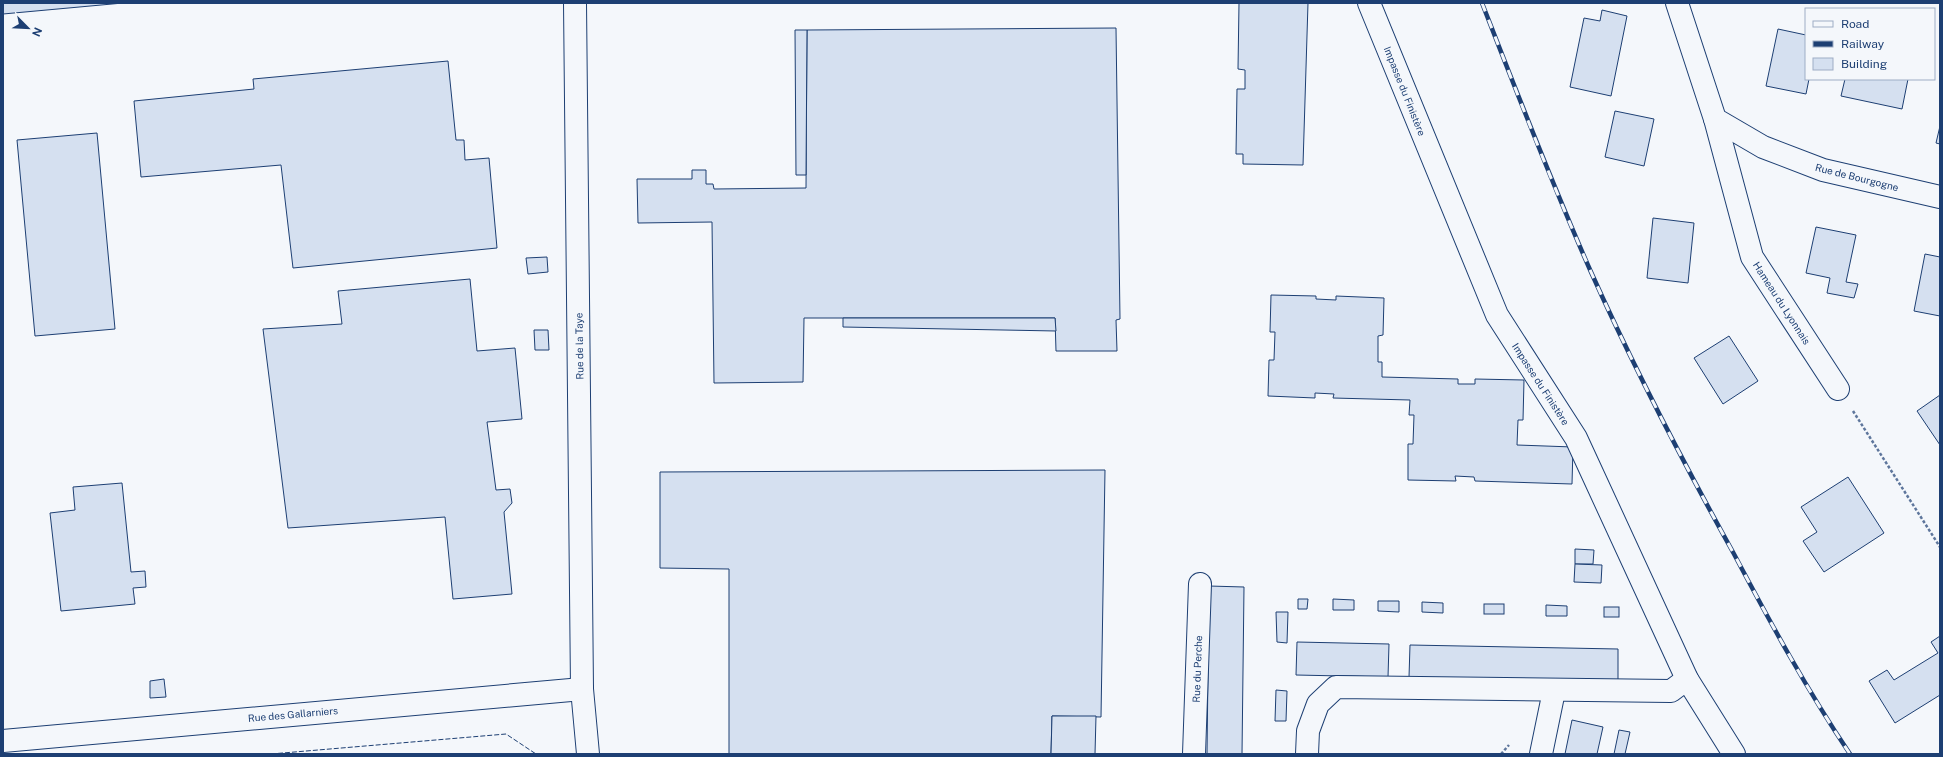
<svg xmlns="http://www.w3.org/2000/svg" width="1943" height="757" viewBox="0 0 1943 757" font-family="'Public Sans',sans-serif">
<style>
.building{fill:#d5e0f0;stroke:#1d3f73}
.lines{fill:none;stroke-linecap:round;stroke-linejoin:round}
.minor-casing{stroke:#1d3f73;stroke-width:24}
.path{stroke:#5e769c;stroke-width:2.5;stroke-dasharray:3 2;stroke-linecap:butt}
.minor{stroke:#f4f7fb;stroke-width:22}
.rail-casing{stroke:#1d3f73;stroke-width:4.5}
.rail{stroke:#f4f7fb;stroke-width:3;stroke-dasharray:9;stroke-linecap:butt}
.fence{stroke:#1d3f73;stroke-width:1;stroke-dasharray:5 2;stroke-linecap:butt}
.labels{text-anchor:middle;stroke-width:3;stroke-linejoin:round;paint-order:stroke}
.street-label{font-size:10px;fill:#1d3f73;stroke:#f4f7fb}
</style>
<rect width="100%" height="100%" fill="#f4f7fb"/>
<g class="building">
<path d="M3 3H123L3 14Z"/>
<path d="M1239 3H1308L1303 165 1243 164V154H1236L1237 89H1245V70L1238 69Z"/>
<path d="M1602 10 1627 16 1611 96 1570 87 1584 18 1600 21Z"/>
<path d="M1116 28 1120 319 1116 320 1117 351H1056L1055 318H804L803 382 714 383 712 222 638 223 637 179H692V170H706V184H713L714 189 806 188 807 30Z"/>
<path d="M1778 29 1806 35V79H1809L1806 94 1766 86Z"/>
<path d="M795 30H807L806 175H796Z"/>
<path d="M448 61 456 140H464L465 160 489 158 497 248 293 268 281 165 141 177 134 101 254 89 253 79Z"/>
<path d="M1845 79H1908L1902 109 1841 96Z"/>
<path d="M1615 111 1654 119 1644 166 1605 157Z"/>
<path d="M1940 126V144L1936 143Z"/>
<path d="M97 133 115 329 35 336 17 140Z"/>
<path d="M1653 218 1694 223 1688 283 1647 278Z"/>
<path d="M1816 227 1856 235 1846 282 1858 284 1854 298 1827 293 1830 278 1806 273Z"/>
<path d="M1925 254 1940 257V316L1914 311Z"/>
<path d="M547 257 548 272 528 274 526 258Z"/>
<path d="M470 279 477 351 515 348 522 419 487 422 496 490 510 489 512 503 504 512 512 594 453 599 445 517 288 528 263 329 342 324 338 291Z"/>
<path d="M1271 295 1316 296V299L1336 300V296L1384 298 1383 335 1378 336V362H1382V377L1458 379V384H1475V379L1524 380 1523 420H1518L1517 445 1573 447 1572 484 1475 481 1474 477 1455 476 1456 481 1408 480V444H1413L1414 415H1409L1410 400 1333 398 1334 394 1315 393V398L1268 396 1269 360H1274L1275 332H1270Z"/>
<path d="M843 318H1055L1056 331 843 327Z"/>
<path d="M534 330H548L549 350H535Z"/>
<path d="M1729 336 1758 381 1723 404 1694 358Z"/>
<path d="M1940 395V445L1917 411Z"/>
<path d="M1105 470 1101 717 1052 716 1051 754H729V569L660 568V472Z"/>
<path d="M1848 477 1884 533 1824 572 1803 541 1817 532 1801 507Z"/>
<path d="M122 483 131 572 145 571 146 587 133 588 135 604 61 611 50 513 75 510 73 487Z"/>
<path d="M1575 549 1594 550 1593 564H1575Z"/>
<path d="M1575 564 1602 565 1601 583 1574 582Z"/>
<path d="M1209 586 1244 587 1242 754H1207Z"/>
<path d="M1298 599H1308L1307 609H1298Z"/>
<path d="M1333 599 1354 600V610H1333Z"/>
<path d="M1378 601H1399V612L1378 611Z"/>
<path d="M1422 602 1443 603V613L1422 612Z"/>
<rect x="1484" y="604" width="20" height="10"/>
<path d="M1546 605 1567 606V616H1546Z"/>
<rect x="1604" y="607" width="15" height="10"/>
<path d="M1276 612H1288L1287 643 1277 642Z"/>
<path d="M1940 636V695L1895 723 1869 681 1887 670 1894 680 1938 653 1931 642Z"/>
<path d="M1297 642 1389 644 1388 677 1296 675Z"/>
<path d="M1410 645 1618 649V683L1409 677Z"/>
<path d="M164 679 166 697 150 698V681Z"/>
<path d="M1276 690 1287 691 1286 721H1275Z"/>
<path d="M1052 716H1096L1095 754H1051Z"/>
<path d="M1572 720 1603 727 1597 754H1565Z"/>
<path d="M1619 730 1630 732 1625 754H1614Z"/>
</g>
<g class="lines">
<defs>
<g id="minor">
<path d="M575 3 582 689 588 754"/>
<path d="M1369 3 1497 315 1576 438 1687 679 1734 754"/>
<path d="M1677 3 1715 119 1763 147 1823 170 1940 197"/>
<path d="M1715 119 1752 257 1838 389"/>
<path d="M3 741 582 689"/>
<path d="M1194 754 1200 584"/>
<path d="M1307 754 1308 731 1318 704 1336 687 1671 691 1687 679"/>
<path d="M1541 754 1554 691"/>
</g>
</defs>
<use href="#minor" class="minor-casing"/>
<g class="path">
<path d="M1853 411 1940 547"/>
<path d="M1501 754 1509 745"/>
</g>
<use href="#minor" class="minor"/>
<defs>
<path id="rail" d="M1482 3C1517 93 1552 184 1591 272 1634 368 1683 462 1734 554 1770 622 1807 690 1850 754"/>
</defs>
<use href="#rail" class="rail-casing"/>
<use href="#rail" class="rail"/>
<path class="fence" d="M271 754 506 734 536 754"/>
</g>
<g class="labels">
<g class="street-label">
<text transform="translate(1405 91) rotate(68)" y="4">Impasse du Finistère</text>
<text transform="translate(1857 177) rotate(14)" y="4">Rue de Bourgogne</text>
<text transform="translate(1782 303) rotate(57)" y="4">Hameau du Lyonnais</text>
<text transform="translate(579 346) rotate(-91)" y="4">Rue de la Taye</text>
<text transform="translate(1541 384) rotate(57)" y="4">Impasse du Finistère</text>
<text transform="translate(1197 669) rotate(-88)" y="4">Rue du Perche</text>
<text transform="translate(293 714) rotate(-5)" y="4">Rue des Gallarniers</text>
</g>
</g>
<rect width="1943" height="757" fill="none" stroke="#1d3f73" stroke-width="8"/>
<rect x="1805" y="8" width="130" height="72" fill="#f4f7fb" stroke="#9eadc5"/>
<rect x="1813" y="21" width="20" height="6" fill="#f4f7fb" stroke="#9eadc5"/>
<text x="1841" y="28" font-size="12" fill="#1d3f73">Road</text>
<rect x="1813" y="41" width="20" height="6" fill="#1d3f73" stroke="#9eadc5"/>
<text x="1841" y="48" font-size="12" fill="#1d3f73">Railway</text>
<rect x="1813" y="58" width="20" height="12" fill="#d5e0f0" stroke="#9eadc5"/>
<text x="1841" y="68" font-size="12" fill="#1d3f73">Building</text>
<g transform="translate(28 28) rotate(114)" stroke="#f4f7fb" stroke-width="3" paint-order="stroke">
<path d="M0-3L7 15L0 10L-7 15Z" fill="#1d3f73"/>
<text y="-6" font-size="11" font-weight="bold" text-anchor="middle" fill="#1d3f73">N</text>
</g>
</svg>
